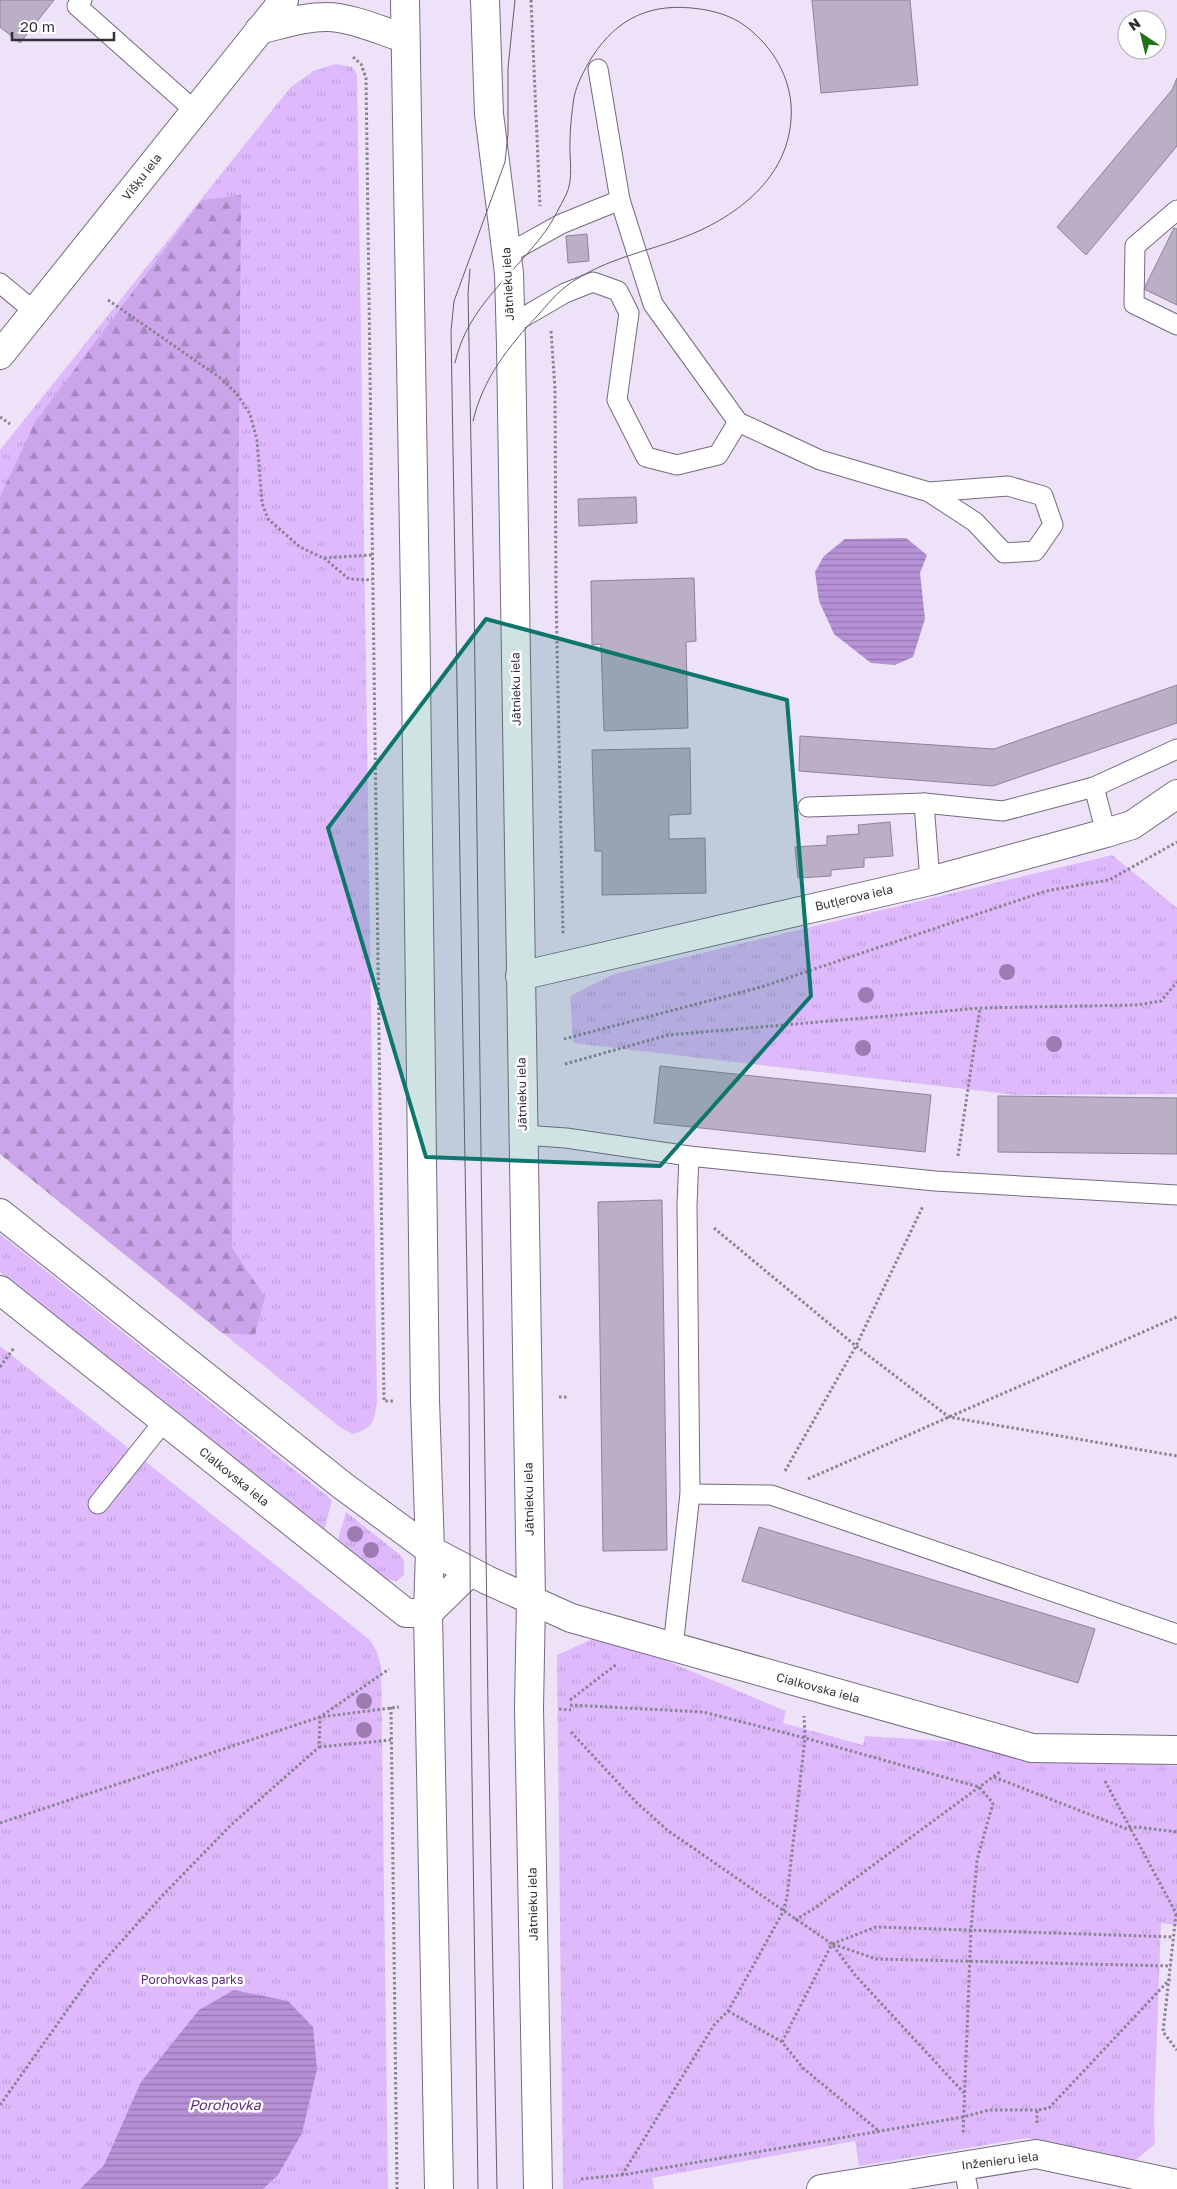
<svg xmlns="http://www.w3.org/2000/svg" width="1177" height="2189" viewBox="0 0 1177 2189" font-family="'Golos Text',sans-serif">
<style>
.grass{fill:url(#grass-tufts)}
.forest{fill:url(#forest-firs)}
.water{fill:url(#water-rules)}
.building{fill:#baafc4;stroke:#8d8397}
.lines{fill:none;stroke-linecap:round;stroke-linejoin:round}
.lane-casing{stroke:#756b7e;stroke-width:21}
.street-casing{stroke:#756b7e;stroke-width:30}
.secondary-casing{stroke:#756b7e;stroke-width:30}
.path{stroke:#8a8291;stroke-width:3;stroke-dasharray:2.5 2.5;stroke-linecap:butt}
.lane{stroke:#fff;stroke-width:19}
.street{stroke:#fff;stroke-width:28}
.secondary{stroke:#fff;stroke-width:28}
.tram{stroke:#635d69;stroke-width:1}
.tree{fill:#9c7db3}
.marked{fill:#0f766e;fill-opacity:0.2;stroke:#0f766e;stroke-width:4;stroke-linejoin:round}
.labels{text-anchor:middle;stroke-width:5;stroke-linejoin:round;paint-order:stroke}
.street-label{font-size:12px;fill:#332f37;stroke:#fff}
.park-label{font-size:12px;fill:#5a2a7b;stroke:#fff}
.water-label{font-size:14px;font-style:italic;fill:#5a2a7a;stroke:#fff}
</style>
<defs>
<pattern id="grass-tufts" width="24" height="20" patternUnits="userSpaceOnUse" patternTransform="scale(1.25)"><rect width="24" height="20" fill="#debafc"/><path d="M3 7l-1-3M5 7V3M7 7l1-3M15 17l-1-3M17 17v-4M19 17l1-3" fill="none" stroke="#bfa0d9"/></pattern>
<pattern id="forest-firs" width="22" height="20" patternUnits="userSpaceOnUse" patternTransform="scale(1.25)"><rect width="22" height="20" fill="#caa5ea"/><path d="M5 1l3.5 6h-7zM16 11l3.5 6h-7z" fill="#a587be"/></pattern>
<pattern id="water-rules" width="6" height="5" patternUnits="userSpaceOnUse" patternTransform="scale(1.25)"><rect width="6" height="5" fill="#b691d5"/><path d="M0 2.5h6" fill="none" stroke="#9577ae"/></pattern>
</defs>
<rect width="100%" height="100%" fill="#ede2f8"/>
<g class="grass">
<path d="M335 64 352 67 357 75 377 1402C374 1422 373 1428 353 1434L341 1428 0 1154V450L290 88 313 71Z"/>
<path d="M1112 855 1177 908V1094L1016 1095 573 1043 570 996 614 974Z"/>
<path d="M0 1234 332 1500 324 1531 0 1272Z"/>
<path d="M0 1346 370 1640 377 1652 381 1666 388 2189H0Z"/>
<path d="M346 1512 399 1554 404 1560V1575L397 1581 384 1579 337 1542Z"/>
<path d="M595 1638 655 1656 786 1711 783 1723 863 1745 865 1736 960 1742 1005 1751 1177 1766V1925L1161 1923 1154 2116 1155 2144 1136 2160 1027 2138 859 2166 855 2141 652 2178 654 2189H563L557 1655Z"/>
</g>
<path class="forest" d="M241 195 232 1248 265 1297 255 1335 222 1333 0 1154V497L35 422 202 200Z"/>
<g class="water">
<path d="M906 538 927 555 920 573 925 619 913 657 895 665 871 663 834 634 819 601 815 572 824 556 845 539Z"/>
<path d="M234 1990 288 2001 313 2027 317 2069 302 2133 278 2175 263 2189H80L104 2165 141 2082 199 2010Z"/>
</g>
<g class="building">
<path d="M0 0H54L20 43 0 27Z"/>
<path d="M812 0H910L918 85 821 93Z"/>
<path d="M1177 78V146L1086 255 1057 227 1172 90Z"/>
<path d="M1174 228 1177 229V305L1144 289Z"/>
<path d="M587 234 589 261 568 263 566 236Z"/>
<path d="M636 497 637 523 579 526 578 499Z"/>
<path d="M694 578 696 641 686 642 688 728 604 731 601 644 592 645 591 581Z"/>
<path d="M1177 685V723L993 786 799 771 800 736 994 749Z"/>
<path d="M690 748 691 814 669 815V839L705 838 706 893 602 895V851H595L592 750Z"/>
<path d="M890 822 893 856 864 858V867L831 870V876L798 878 795 847 827 845V836L859 834 858 825Z"/>
<path d="M660 1066 931 1095 925 1152 654 1123Z"/>
<path d="M998 1096 1177 1098V1154L998 1152Z"/>
<path d="M662 1200 667 1550 603 1551 598 1202Z"/>
<path d="M759 1527 1095 1629 1078 1683 742 1581Z"/>
</g>
<g class="lines">
<defs>
<g id="lane">
<path d="M82 0 77 6 195 111"/>
<path d="M620 200 653 304 738 422 820 460 929 492 1008 486 1043 496 1053 525 1035 551 1004 553 975 522 929 492"/>
<path d="M1177 210 1135 246 1134 304 1177 325"/>
<path d="M507 254 561 224 620 200 598 69"/>
<path d="M0 283 35 312"/>
<path d="M510 325 565 293 593 282 618 291 629 313 617 400 646 457 677 465 718 455 738 422"/>
<path d="M1094 787 1106 833"/>
<path d="M924 803 1003 811 1094 787 1177 749"/>
<path d="M808 807 924 803 930 881"/>
<path d="M523 1135 566 1138 689 1156 935 1181 1177 1195"/>
<path d="M690 1494 771 1495 1177 1634"/>
<path d="M98 1504 165 1420"/>
<path d="M673 1647 690 1494 687 1205 689 1156"/>
<path d="M963 2165 968 2189"/>
</g>
<g id="street">
<path d="M520 976 930 881 1106 833 1132 825 1177 794"/>
<path d="M0 1213 343 1486 430 1550 487 1580 571 1618 1032 1748 1177 1750"/>
<path d="M0 1290 406 1613H428L470 1572"/>
<path d="M821 2189 1036 2154 1177 2184"/>
</g>
<g id="secondary">
<path d="M405 0 415 596 425 1400 430 1550 428 1613 439 2189"/>
<path d="M485 0 489 114 509 273 511 345 531 1600 529 1708 538 2189"/>
<path d="M259 30C280 25 302 17 325 17 347 16 382 31 404 38"/>
<path d="M0 355 284 0"/>
</g>
</defs>
<use href="#lane" class="lane-casing"/>
<use href="#street" class="street-casing"/>
<use href="#secondary" class="secondary-casing"/>
<g class="path">
<path d="M531 0 540 206"/>
<path d="M353 57 361 64 366 78 384 1401H395"/>
<path d="M108 300 219 377 237 394 250 414 257 440 262 503 268 519 300 547 323 558 372 555"/>
<path d="M551 331 555 389 556 594 563 935"/>
<path d="M0 417 10 424"/>
<path d="M324 558 349 579 372 580"/>
<path d="M564 1039 761 987 1046 891 1109 880 1177 842"/>
<path d="M565 1064 668 1035 980 1008 1136 1005 1161 1001 1177 982"/>
<path d="M958 1156 980 1008"/>
<path d="M714 1228 856 1346 949 1417 1177 1456"/>
<path d="M0 1367 14 1348"/>
<path d="M559 1397H568"/>
<path d="M785 1471 856 1346 923 1206"/>
<path d="M808 1479 1177 1317"/>
<path d="M570 1700 617 1664"/>
<path d="M570 1705 703 1712 805 1738 979 1787 993 1803 977 1860 971 1929 963 2135"/>
<path d="M391 1707 397 2189"/>
<path d="M559 1709 571 1710"/>
<path d="M571 1732 635 1801 667 1830 832 1944 855 1975 964 2093"/>
<path d="M319 1747 391 1740"/>
<path d="M994 1777 1127 1829 1137 1827 1177 1832"/>
<path d="M1105 1781 1177 1915"/>
<path d="M0 1823 320 1717 399 1707"/>
<path d="M1176 1914 1163 2032 1177 2050"/>
<path d="M795 1920 815 1908 1001 1771"/>
<path d="M833 1944 876 1959 1171 1966"/>
<path d="M728 2011 782 2042 803 2068 879 2131"/>
<path d="M782 2042 832 1944 876 1927 1173 1937"/>
<path d="M0 2105 95 1971 162 1896 231 1825 319 1747 320 1717 389 1669"/>
<path d="M1037 2123V2110L1049 2108 1170 1979"/>
<path d="M622 2175 714 2025 728 2011 783 1912 787 1897 805 1738 804 1716"/>
<path d="M581 2179 622 2175 963 2117 989 2110H1037"/>
</g>
<use href="#lane" class="lane"/>
<use href="#street" class="street"/>
<use href="#secondary" class="secondary"/>
<g class="tram">
<path d="M470 269 468 293 474 596 488 1708 497 2189"/>
<path d="M455 363C467 306 515 274 547 229 554 219 560 206 566 195 574 179 569 158 570 141 570 127 572 111 574 97 577 83 585 69 592 57 618 17 652 2 700 9 714 11 728 15 741 23 769 42 788 71 791 104 795 165 752 206 701 230 656 251 606 256 565 287 555 295 547 305 538 315 509 346 483 378 473 421"/>
<path d="M478 2189 471 1708 469 1399 451 331 454 301 505 162 508 133V68L515 0"/>
</g>
</g>
<g class="tree">
<circle cx="1007" cy="972" r="8"/>
<circle cx="866" cy="995" r="8"/>
<circle cx="1054" cy="1044" r="8"/>
<circle cx="863" cy="1048" r="8"/>
<circle cx="355" cy="1534" r="8"/>
<circle cx="371" cy="1550" r="8"/>
<circle cx="364" cy="1701" r="8"/>
<circle cx="364" cy="1730" r="8"/>
</g>
<path class="marked" d="M486 619 787 700 811 996 660 1166 426 1157 328 828Z"/>
<g class="labels">
<g class="street-label">
<text transform="translate(142 177) rotate(-52)" y="4">Višķu iela</text>
<text transform="translate(508 284) rotate(-93)" y="4">Jātnieku iela</text>
<text transform="translate(516 689) rotate(-91)" y="4">Jātnieku iela</text>
<text transform="translate(854 898) rotate(-13)" y="4">Butļerova iela</text>
<text transform="translate(522 1094) rotate(-91)" y="4">Jātnieku iela</text>
<text transform="translate(234 1477) rotate(39)" y="4">Cialkovska iela</text>
<text transform="translate(529 1499) rotate(-91)" y="4">Jātnieku iela</text>
<text transform="translate(818 1688) rotate(15)" y="4">Cialkovska iela</text>
<text transform="translate(533 1904) rotate(-91)" y="4">Jātnieku iela</text>
<text transform="translate(1000 2161) rotate(-7)" y="4">Inženieru iela</text>
</g>
<g class="park-label">
<text x="192" y="1984">Porohovkas parks</text>
</g>
<g class="water-label">
<text x="225" y="2110">Porohovka</text>
</g>
</g>
<g transform="translate(1142 35) rotate(325)"><circle r="24" fill="#ffffff" stroke="#adacaf"/>
<path d="M0-4L9 19L0 12L-9 19Z" fill="#21721b"/>
<text y="-8" font-size="14" font-weight="bold" text-anchor="middle" fill="#332f37">N</text>
</g>
<path d="M12 32v8h102v-8" fill="none" stroke="#332f37" stroke-width="2.5"/>
<text x="20" y="32" font-size="15" fill="#332f37" stroke="#ffffff" stroke-width="4" paint-order="stroke">20 m</text>
</svg>
